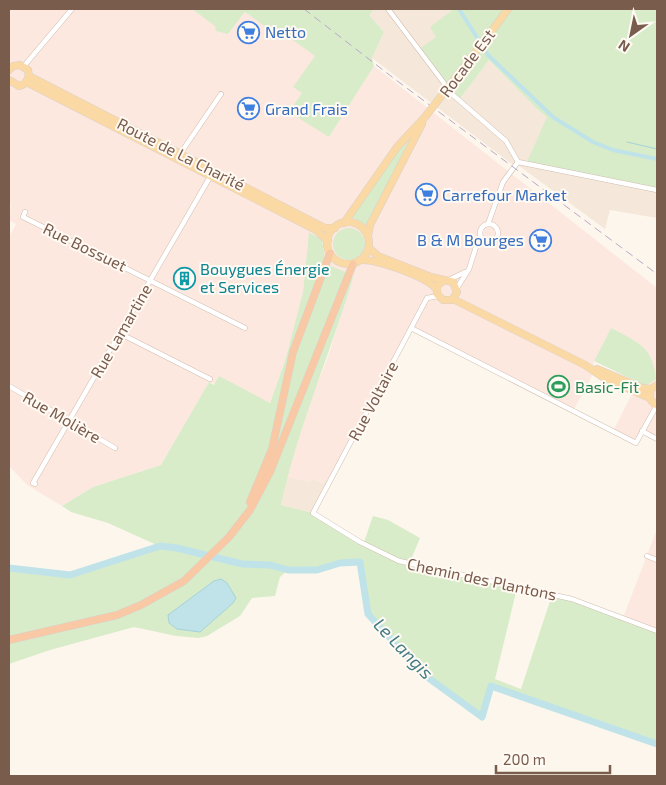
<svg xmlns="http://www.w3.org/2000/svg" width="666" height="785" viewBox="0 0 666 785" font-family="'Exo 2',sans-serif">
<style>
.residential{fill:#f5e8da}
.commercial{fill:#fde8e0}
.green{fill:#d8ecc9}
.water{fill:#bfe3e8;stroke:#a5d3da}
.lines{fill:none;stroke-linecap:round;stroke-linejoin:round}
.stream{stroke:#a5d3da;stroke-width:1}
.canal{stroke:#bfe3e8;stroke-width:4}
.river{stroke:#bfe3e8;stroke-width:7}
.minor-casing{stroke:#d1beb0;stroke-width:5.5}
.primary-casing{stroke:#dad1cd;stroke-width:8}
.trunk-casing{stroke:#dad1cd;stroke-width:8}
.minor{stroke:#fff;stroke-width:4.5}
.primary{stroke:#fbd9a5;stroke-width:7}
.trunk{stroke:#f9c8a4;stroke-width:7}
.rail{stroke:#b9a8c9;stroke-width:1;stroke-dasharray:8 5;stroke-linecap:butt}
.primary-bridge-casing{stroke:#dad1cd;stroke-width:8;stroke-linecap:butt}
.primary-bridge{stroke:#fbd9a5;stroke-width:7}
.labels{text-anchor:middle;stroke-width:4;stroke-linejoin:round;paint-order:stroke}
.shop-label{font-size:16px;fill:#366cbe;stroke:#fffaf3;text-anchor:start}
.street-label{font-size:16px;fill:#7a5c4d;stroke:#fffaf3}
.culture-label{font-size:16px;fill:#0d838f;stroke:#fffaf3;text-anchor:start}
.leisure-label{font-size:16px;fill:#27864d;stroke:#fffaf3;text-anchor:start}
.water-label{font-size:18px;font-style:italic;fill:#437c86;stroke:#fffaf3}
</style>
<rect width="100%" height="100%" fill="#fdf6ec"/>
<g class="residential">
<path d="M374 9H454L436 37 459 100 489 60 538 110 548 117 527 163 657 190V218L610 210 605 229 515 163 513 165 372 58 384 32 368 14Z"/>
<path d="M287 476 310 482 312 479 323 483 324 479 330 481 313 513 281 505Z"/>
</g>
<g class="commercial">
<path d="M9 9H192L228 34 245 12 282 39 286 34 316 56 294 87 302 93 329 137 374 66 657 288V439L642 431 636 443 613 431 631 396 656 379 611 328 594 361 592 376 573 411 410 330 330 481 325 479 323 483 312 479 310 482 287 476 310 402 328 357 353 278 348 273 326 264 322 240 309 233 303 292 285 361 270 403 209 382 161 465 93 487 62 506 27 485 9 466V237L16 224 9 220 11 205 9 204Z"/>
<path d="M657 529V631L623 618Z"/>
</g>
<g class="green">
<path d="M192 9H374L369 15 384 32 372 58 374 66 329 137 289 112 302 93 293 87 315 56 286 35 282 39 245 12 228 34 216 31 215 26Z"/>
<path d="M454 9H657V190L526 164 547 117 538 110 489 60 459 100 418 50 436 37 430 27Z"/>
<path d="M407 138 411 142 367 226 352 217Z"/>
<circle cx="349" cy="244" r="16"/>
<path d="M309 232 322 240 326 264 351 274 353 278C330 355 298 427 281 505L313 513 391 558 517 588 495 679 518 688 521 689 552 595 572 599 657 631V744L491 686 482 717 423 674 368 614 360 562 340 563 317 570H288L280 577 275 596 252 598 240 616 207 636 199 638 176 636 134 627 50 650 9 664V568L70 575 159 546 108 523 71 512 62 506 93 487 161 465 209 382 214 385 219 376 270 403 285 361 303 292Z"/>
<path d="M611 328C637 342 653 346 656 379L646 386 594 361Z"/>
<path d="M373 516 388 520 420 538 410 562 392 557 364 542Z"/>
</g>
<path class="water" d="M221 579 227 583 236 598 233 603 200 632 177 629 169 623 168 615 214 581Z"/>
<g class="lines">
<path class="stream" d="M627 142 657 149"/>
<path class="canal" d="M459 9 488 55 553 117 593 142 613 150 657 159"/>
<path class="river" d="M9 568 70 575 160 546 177 548 242 564 270 565 288 570H317L340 563 360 562 368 614 423 674 482 717 491 686 657 744"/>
<defs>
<g id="minor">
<path d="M388 9 453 95 506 141 518 162"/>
<path d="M24 66 72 9"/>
<path d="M180 154 221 94"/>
<path d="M25 212 23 217 245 328"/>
<path d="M488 224 503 182 518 162 657 190"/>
<circle cx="489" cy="233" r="9"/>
<path d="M449 280 465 272"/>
<path d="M457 288 469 269 476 247 482 239"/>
<path d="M438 296 427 298 313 513 360 542 399 561 572 599 657 631"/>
<path d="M411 328 636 443 657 405"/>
<path d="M119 333 210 379"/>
<path d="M9 386 115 448"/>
<path d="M642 431 657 439"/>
<path d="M35 484 33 483 210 177"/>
<path d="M647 556 657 560"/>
</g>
<g id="primary">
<path d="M491 32 508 9"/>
<path d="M9 70 13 66 20 65 28 70C30 78 27 84 19 86L9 80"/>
<path d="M29 76 315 223 325 228H335"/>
<path d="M26 82 316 230 328 241"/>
<circle cx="348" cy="243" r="21"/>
<path d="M344 223 397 147 425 117"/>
<path d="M368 236 370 225 422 124"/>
<path d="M369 248 378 256 431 277 453 282 457 292 452 300H443L437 294V286L443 281"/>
<path d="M361 260C376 259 429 277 437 290"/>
<path d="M453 299 585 365 604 378 650 398"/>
<path d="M597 369 642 388 651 389"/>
<path d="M657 385 651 389C648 396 650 402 657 405"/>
</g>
<g id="trunk">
<path d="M250 502 272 449 293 352 330 253"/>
<path d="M9 640 117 615 141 605 184 581 229 537 250 510 270 472 353 264"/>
</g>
</defs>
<use href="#minor" class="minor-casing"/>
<use href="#primary" class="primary-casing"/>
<use href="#trunk" class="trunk-casing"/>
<use href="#minor" class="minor"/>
<use href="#primary" class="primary"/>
<use href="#trunk" class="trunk"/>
<path class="rail" d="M304 9 396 80 657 274"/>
<defs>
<path id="primary-bridge" d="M425 117 491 32"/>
</defs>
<use href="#primary-bridge" class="primary-bridge-casing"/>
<use href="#primary-bridge" class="primary-bridge"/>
</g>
<defs>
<symbol id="supermarket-ring" viewBox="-11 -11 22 22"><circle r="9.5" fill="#fffaf3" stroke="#3f7fe0" stroke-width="1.5"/><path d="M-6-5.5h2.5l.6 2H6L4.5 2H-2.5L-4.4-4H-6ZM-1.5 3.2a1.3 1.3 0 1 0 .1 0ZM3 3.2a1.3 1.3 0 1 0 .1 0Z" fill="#3f7fe0"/></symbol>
<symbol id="building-ring" viewBox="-11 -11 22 22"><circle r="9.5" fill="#fffaf3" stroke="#0f9aa8" stroke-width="1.5"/><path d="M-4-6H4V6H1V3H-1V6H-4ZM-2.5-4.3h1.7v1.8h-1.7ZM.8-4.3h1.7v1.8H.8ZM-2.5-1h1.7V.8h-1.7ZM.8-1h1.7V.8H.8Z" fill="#0f9aa8"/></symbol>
<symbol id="stadium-ring" viewBox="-11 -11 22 22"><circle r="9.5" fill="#fffaf3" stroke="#2e9e5b" stroke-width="1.5"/><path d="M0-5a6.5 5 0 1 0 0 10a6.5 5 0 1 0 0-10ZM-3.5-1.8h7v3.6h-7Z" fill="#2e9e5b"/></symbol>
</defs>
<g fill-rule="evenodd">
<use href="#supermarket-ring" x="236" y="20" width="25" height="25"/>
<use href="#supermarket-ring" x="236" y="96" width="25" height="25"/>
<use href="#supermarket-ring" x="414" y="182" width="25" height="25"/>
<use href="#supermarket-ring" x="528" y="228" width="25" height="25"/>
<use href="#building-ring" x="172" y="266" width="25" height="25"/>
<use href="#stadium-ring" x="546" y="374" width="25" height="25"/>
</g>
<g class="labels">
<g class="shop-label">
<text x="265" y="38">Netto</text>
<text x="265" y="115">Grand Frais</text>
<text x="442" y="201">Carrefour Market</text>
<text x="524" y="246" text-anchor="end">B &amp; M Bourges</text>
</g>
<g class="street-label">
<text transform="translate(467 63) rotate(-53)" y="6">Rocade Est</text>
<text transform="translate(181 154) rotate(27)" y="6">Route de La Charité</text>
<text transform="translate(85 247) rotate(26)" y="6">Rue Bossuet</text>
<text transform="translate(121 331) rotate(-60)" y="6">Rue Lamartine</text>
<text transform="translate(373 401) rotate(-62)" y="6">Rue Voltaire</text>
<text transform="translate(62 417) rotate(30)" y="6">Rue Molière</text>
<text transform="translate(482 579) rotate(12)" y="6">Chemin des Plantons</text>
</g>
<g class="culture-label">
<text x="200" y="275">Bouygues Énergie<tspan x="200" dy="18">et Services</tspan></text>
</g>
<g class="leisure-label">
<text x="575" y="393">Basic-Fit</text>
</g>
<g class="water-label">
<text transform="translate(403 649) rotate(46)" y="6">Le Langis</text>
</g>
</g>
<rect width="666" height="785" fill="none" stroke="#7a5c4d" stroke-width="20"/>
<g transform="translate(631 35) rotate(213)" stroke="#fffaf3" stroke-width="4" paint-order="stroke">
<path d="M0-4L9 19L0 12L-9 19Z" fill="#7a5c4d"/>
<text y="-8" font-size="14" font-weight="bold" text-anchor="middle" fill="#7a5c4d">N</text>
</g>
<path d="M496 765v8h114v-8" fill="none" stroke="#7a5c4d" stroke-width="2.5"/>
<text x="503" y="765" font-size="15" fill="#7a5c4d" stroke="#fffaf3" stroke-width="4" paint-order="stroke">200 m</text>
</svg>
